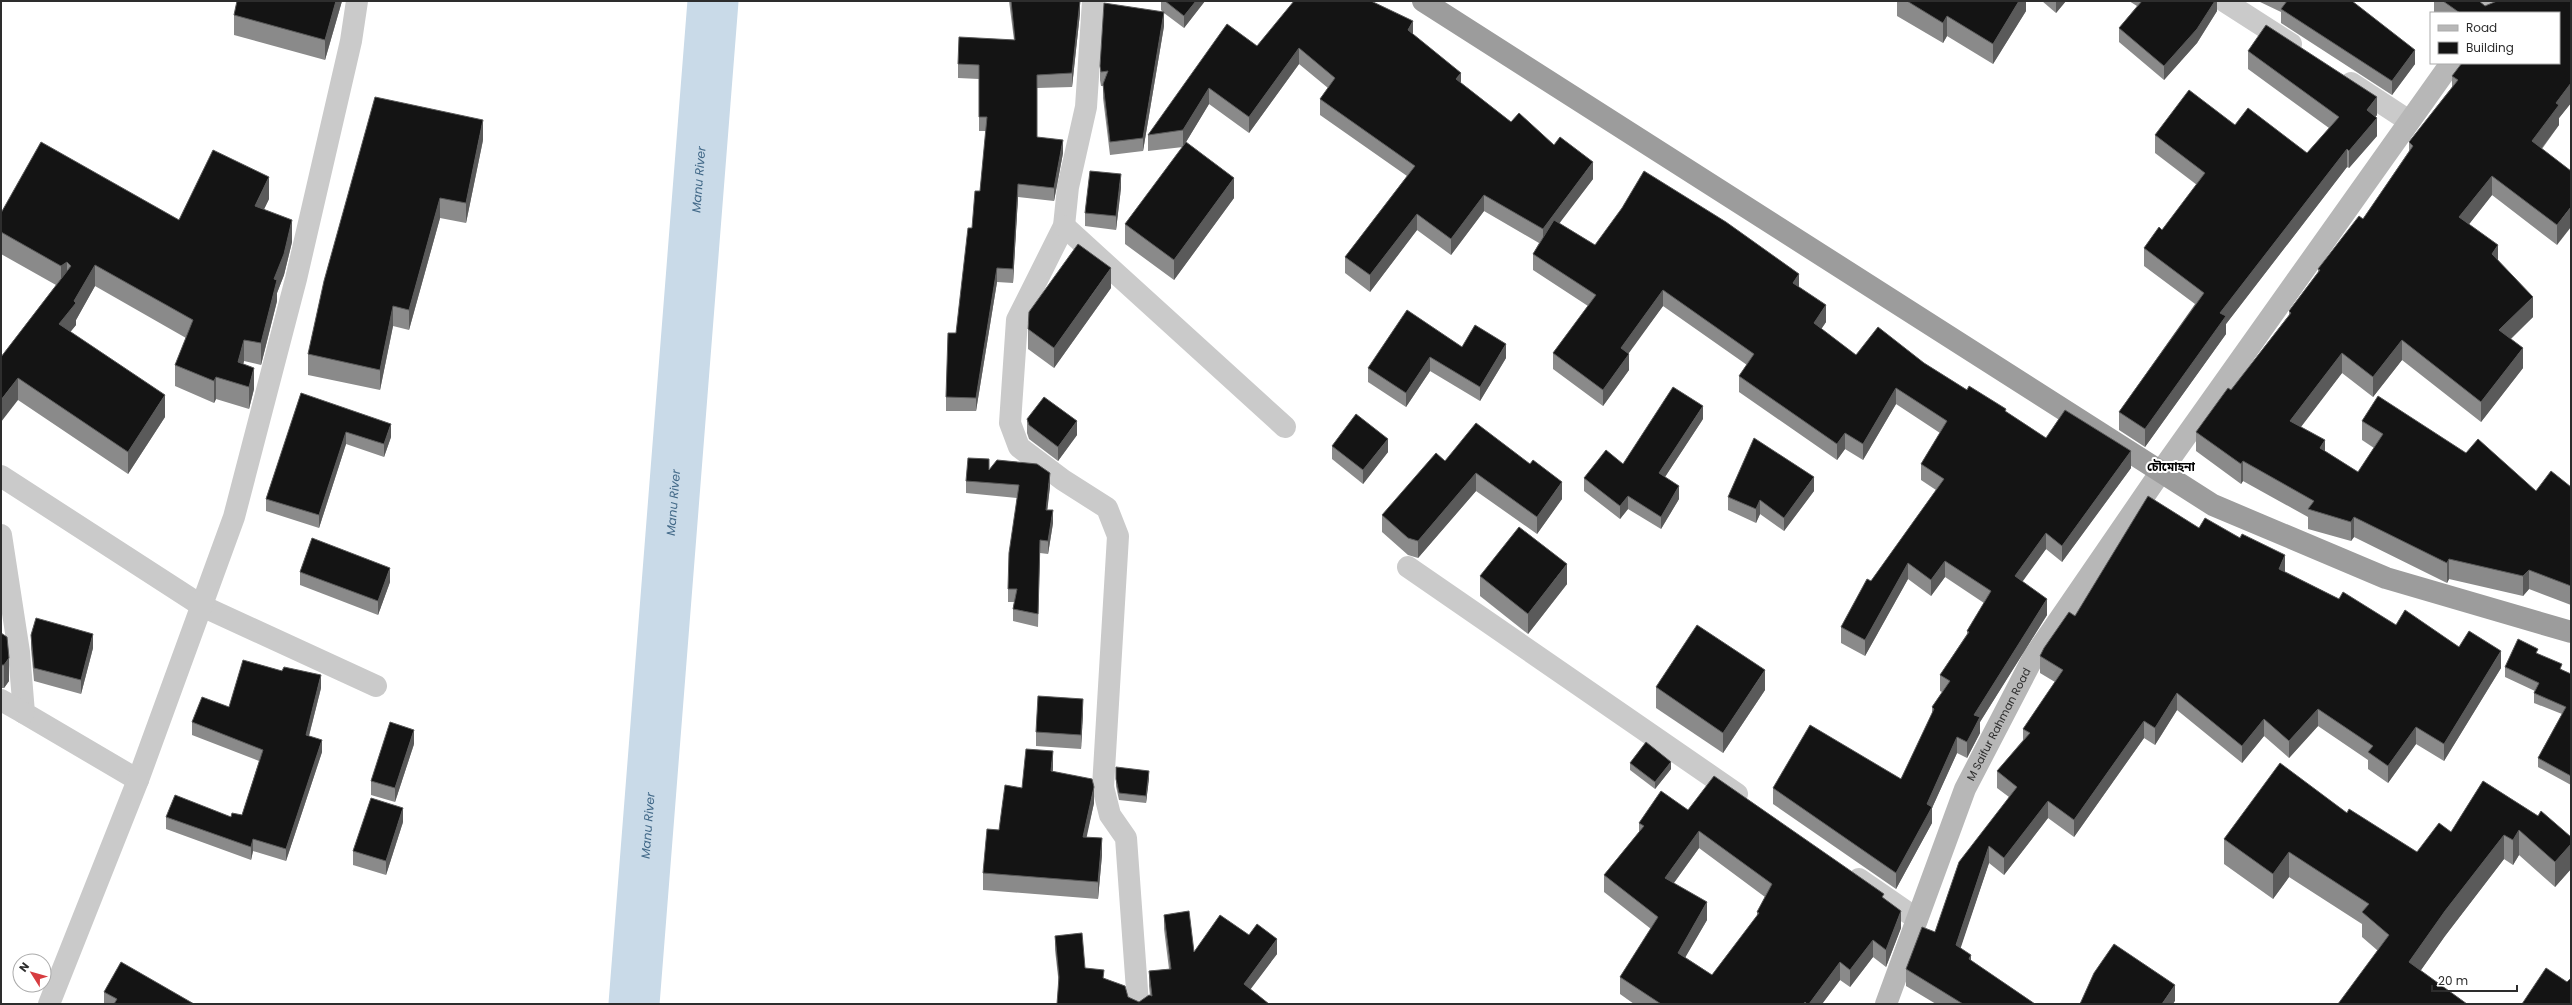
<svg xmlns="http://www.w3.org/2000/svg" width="2572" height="1005" viewBox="0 0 2572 1005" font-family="Poppins,'Noto Sans Bengali',sans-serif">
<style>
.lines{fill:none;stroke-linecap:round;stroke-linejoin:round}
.river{stroke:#c9dae8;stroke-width:51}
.minor{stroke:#cacaca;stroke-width:22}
.secondary{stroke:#b7b7b7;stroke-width:22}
.trunk{stroke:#9c9c9c;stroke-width:22}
.wall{fill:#8a8a8a;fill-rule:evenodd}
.shaded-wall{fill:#5a5a5a}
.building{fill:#141414;stroke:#5a5a5a;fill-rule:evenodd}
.labels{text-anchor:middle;stroke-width:4;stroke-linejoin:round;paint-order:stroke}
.street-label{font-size:11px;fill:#2d2d2d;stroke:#fff}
.water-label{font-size:12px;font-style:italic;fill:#426988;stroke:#fff}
.neighbourhood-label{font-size:12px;font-weight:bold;fill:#000;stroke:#fff}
</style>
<rect width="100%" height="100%" fill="#fff"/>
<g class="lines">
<path class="river" id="s1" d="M634 1004 713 1"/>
<g class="minor">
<path d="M1093 1 1086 107 1068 187 1064 226 1017 320 1010 423 1019 447 1063 480 1107 508 1118 536 1103 787 1110 815 1126 838 1138 1004"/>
<path d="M2224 1 2291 44"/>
<path d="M2351 83 2409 121"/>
<path d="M1064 226 1285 427"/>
<path d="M1 476 202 606 376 686"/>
<path d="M1 535 19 652 24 713 138 780"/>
<path d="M1408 567 1737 794"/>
<path d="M1 700 24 713"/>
<path d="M1859 879 1917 919"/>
<path d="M49 1004 138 780 234 517 296 279 351 41 357 1"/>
</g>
<g class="secondary">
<path d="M2487 13 2496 1"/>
<path id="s2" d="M1886 1004 1965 789 2033 658 2162 470 2451 63"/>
</g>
<path class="trunk" d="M1423 1 2213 505 2386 578 2571 632"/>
</g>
<g class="wall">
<path d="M342 1 325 60 234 35V15Z"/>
<path d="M1009 1H1080V13L1072 87 1037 88V137L1063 153 1054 201 1018 197 1013 283 997 282 976 411H946V397L972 228 980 191 986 131H979V79L958 78V64L1014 40Z"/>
<path d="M1161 1H1205L1184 28 1164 13V26L1143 151 1110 155 1103 98V86H1101L1100 80V66L1163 12 1161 10Z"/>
<path d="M1897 1H2026V11L1993 64 1947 36 1943 43 1897 16Z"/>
<path d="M2042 1H2066L2056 13Z"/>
<path d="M2129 1H2217V11L2197 43 2164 80 2119 42V28L2137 6Z"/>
<path d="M2258 1H2352L2415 64 2392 95 2281 23V12Z"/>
<path d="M2434 1H2481L2480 2 2485 6 2571 1V103L2559 118V125L2542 149 2571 171 2557 245 2492 195 2469 224 2498 260 2533 317 2511 339 2523 368 2481 422 2402 360 2373 397 2342 373 2301 427 2325 451 2358 472 2374 448 2362 440V421L2466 453 2536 491 2571 487V605L2529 589 2523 596 2449 579 2447 583 2354 537 2351 541 2308 529V517L2243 481 2241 484 2196 451V432L2231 390 2289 315V311L2318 272V269L2363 219 2409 151V142L2452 87V76L2559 13H2434Z"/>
<path d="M1413 34 1461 83 1511 122 1554 145 1593 179 1559 223 1595 245 1799 287 1826 322 1821 329 1856 355 1924 363 1967 390 2006 412 2046 438 2131 468 2062 562 2046 549 2022 581 2047 615 1980 722V733L1967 758 1957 753 1932 808V823L1896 889 1773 804V788L1901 779 1932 714V707L1942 692 1940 691V675L1967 634V631L1984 603 1945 577 1931 596 1908 579 1865 656 1841 643V627L1871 581 1936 490 1921 480V464L1940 433 1896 404 1863 460 1845 449 1837 460 1739 392V376L1747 365 1663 306 1628 353 1629 370 1603 406 1553 369V353L1588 306 1533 270V254L1539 243 1484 211 1451 255 1417 230 1370 292 1345 273V257L1407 176 1320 115V99L1328 88 1299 64 1249 133 1209 104 1186 142 1234 198 1174 280 1125 244V224L1183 147 1148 151V135L1257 46Z"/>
<path d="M2248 51 2377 115 2375 117 2377 136 2349 168 2347 167 2226 324V334L2145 447 2119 430V412L2195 304 2144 266V248L2162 230 2197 185 2155 153V135L2235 125 2307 153 2329 128 2248 69Z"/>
<path d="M483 140 466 223 440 218 409 330 393 326 380 390 308 375V354Z"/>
<path d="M1121 188 1116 230 1085 226V213Z"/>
<path d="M269 199 264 209 292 242 284 275 277 293V301L261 365 244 361 243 364 254 389 249 409 216 399 214 403 175 386V365L186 338 95 286 76 320V325L70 332 165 417 128 474 18 400 1 357 56 285 1 254V213L179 220Z"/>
<path d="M1111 288 1054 368 1028 349V329Z"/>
<path d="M1462 347 1506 358 1480 401 1430 371 1406 407 1368 382V368Z"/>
<path d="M301 393 391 437 384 457 346 444 319 528 266 511V499Z"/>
<path d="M1027 419 1077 435 1058 461 1029 439 1027 433Z"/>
<path d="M1703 419 1665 477 1679 499 1661 529 1628 509 1620 519 1584 491V478L1623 464Z"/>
<path d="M1332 446 1388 452 1363 484 1332 459Z"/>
<path d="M1445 461 1530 464 1562 499 1537 534 1476 491 1418 558 1408 555 1382 532V515Z"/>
<path d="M989 470 1050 486 1047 510 1053 523 1048 554 1040 553 1038 627 1013 621V609L1014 602H1008V589L1017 498 966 493V481Z"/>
<path d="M1814 491 1784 531 1760 514 1756 523 1728 510V497Z"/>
<path d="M2199 528 2339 599 2396 625 2459 647 2501 668 2444 761 2416 744 2388 783 2368 769V760L2318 726 2289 758 2264 736 2242 763 2177 710 2155 745 2144 738 2074 837 2048 818 2004 875 1989 863 1960 948 1971 961 2035 1004H1936L1906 986V969L1935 932 2009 797 1997 788V771L2023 740V729L2055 682 2040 673V656L2075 616Z"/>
<path d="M300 572 390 582 378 615 300 585Z"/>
<path d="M1480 576 1567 584 1528 634 1480 596Z"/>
<path d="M1 633 9 681 4 688H1Z"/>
<path d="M31 635 93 648 81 694 34 681 31 649Z"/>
<path d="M2538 654 2562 670 2571 674V785L2538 767V758L2562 714 2534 703V693L2535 691 2505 677V667Z"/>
<path d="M1656 687 1765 690 1723 753 1656 708Z"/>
<path d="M321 688 309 736 322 752 286 861 253 851 251 860 166 829V817H231L242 815 259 761 192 735V722L229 707Z"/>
<path d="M1083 713 1081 749 1036 746V732Z"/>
<path d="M414 744 395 802 371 795V781Z"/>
<path d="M1630 763 1671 769 1655 789 1630 770Z"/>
<path d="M1053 768V771L1094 803 1086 837 1102 855 1098 899 983 890V873L999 830 1022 788Z"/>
<path d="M1149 778 1146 803 1119 800 1116 786V779Z"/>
<path d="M2483 781 2571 837V869L2555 887 2519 855 2513 865 2504 859 2445 936 2421 970 2377 950 2362 937V924L2289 877 2273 899 2224 864V839L2347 813 2417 852 2451 832Z"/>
<path d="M1688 810 1884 898 1901 928 1886 967 1873 957 1850 987 1840 980 1822 1004H1634L1620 994V977L1651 929 1604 892V875L1639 832V823ZM1699 848 1765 897 1757 912V916L1712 975 1685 957 1707 920 1674 883Z"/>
<path d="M403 822 386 875 353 865V851Z"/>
<path d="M1164 915 1194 952 1249 935 1277 954 1250 989 1269 1004H1057L1059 985 1055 950V936L1085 968 1104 978 1128 997 1139 1002 1150 996 1149 986V971L1169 969 1164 929Z"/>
<path d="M104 992 194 1004H104Z"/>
</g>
<g class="shaded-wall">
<path d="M336 1H342L325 60V40Z"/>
<path d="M1080 1V13L1072 87V73Z"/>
<path d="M1196 1H1205L1184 28V16Z"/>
<path d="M2019 1H2026V11L1993 64V44Z"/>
<path d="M2056 1H2066L2056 13Z"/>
<path d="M2215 1H2217V11L2197 43 2164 80V66Z"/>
<path d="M1164 12V26L1143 151V138Z"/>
<path d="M1947 16V36L1943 43V23Z"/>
<path d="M1413 21V37L1408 30Z"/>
<path d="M1299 48V64L1249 133V117Z"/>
<path d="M2415 50V64L2392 95V81Z"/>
<path d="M1461 73V90L1456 79Z"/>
<path d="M2571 83V103L2559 118V125L2532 161V141L2556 103Z"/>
<path d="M1209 88V104L1183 147V130Z"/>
<path d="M2377 97V115L2367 128V110Z"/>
<path d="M2377 118V136L2349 168V151Z"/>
<path d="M483 120V140L466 223V203Z"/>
<path d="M1063 140V153L1054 201V188Z"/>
<path d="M2347 149V167L2226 324V334L2145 447V429L2220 313Z"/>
<path d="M1593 162V179L1543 245V229Z"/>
<path d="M1121 174V188L1116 230V216Z"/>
<path d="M2492 176V195L2459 237V217Z"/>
<path d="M269 177V199L255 228V206Z"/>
<path d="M1234 178V198L1174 280V260Z"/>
<path d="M1018 184V197L1013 283V269Z"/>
<path d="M1484 195V211L1451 255V239Z"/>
<path d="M440 198V218L409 330V310Z"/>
<path d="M2571 207V227L2557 245V225Z"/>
<path d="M1417 214V230L1370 292V275Z"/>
<path d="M292 220V242L284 275 277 293V301L261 365V343L274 279Z"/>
<path d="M2498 245V265L2492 254Z"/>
<path d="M67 262V284L61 288V266Z"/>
<path d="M95 265V286L76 320V325L59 346V324L74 301Z"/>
<path d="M997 268V282L976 411V398Z"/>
<path d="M1111 268V288L1054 368V348Z"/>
<path d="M1799 274V291L1793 283Z"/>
<path d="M1663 290V306L1621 364V348Z"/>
<path d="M2533 297V317L2499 350V330Z"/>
<path d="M1826 305V322L1814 340V323Z"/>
<path d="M393 306V326L380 390V370Z"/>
<path d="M244 340V361L238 384V362Z"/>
<path d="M2402 340V360L2373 397V377Z"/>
<path d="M1506 344V358L1480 401V387Z"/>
<path d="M2523 348V368L2481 422V402Z"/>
<path d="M2342 353V373L2290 441V421Z"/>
<path d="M1629 354V370L1603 406V390Z"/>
<path d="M1430 357V371L1406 407V393Z"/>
<path d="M254 368V389L249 409V387Z"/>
<path d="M216 377V399L214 403V381Z"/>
<path d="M18 378V400L1 422V400Z"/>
<path d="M1896 388V404L1863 460V444Z"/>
<path d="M165 395V417L128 474V452Z"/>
<path d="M1703 406V419L1659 486V473Z"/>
<path d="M1077 421V435L1058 461V447Z"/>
<path d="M391 424V437L384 457V444Z"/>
<path d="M346 432V444L319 528V515Z"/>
<path d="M1845 433V449L1837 460V444Z"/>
<path d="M1388 439V452L1363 484V470Z"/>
<path d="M2325 440V460L2320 448Z"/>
<path d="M2131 451V468L2062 562V546Z"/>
<path d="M2243 461V481L2241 484V464Z"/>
<path d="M1050 473V486L1046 522V510Z"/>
<path d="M1476 473V491L1418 558V541Z"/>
<path d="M1814 477V491L1784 531V518Z"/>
<path d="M1562 482V499L1537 534V517Z"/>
<path d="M1679 486V499L1661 529V517Z"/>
<path d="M1628 496V509L1620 519V506Z"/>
<path d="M1760 500V514L1756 523V509Z"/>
<path d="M1053 510V523L1048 554V541Z"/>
<path d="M2354 517V537L2351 541V522Z"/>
<path d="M2046 533V549L2015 592V576Z"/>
<path d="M2285 555V572L2279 586V569Z"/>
<path d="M2449 559V579L2447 583V563Z"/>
<path d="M1945 561V577L1931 596V580Z"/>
<path d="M1908 563V579L1865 656V640Z"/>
<path d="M1567 564V584L1528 634V614Z"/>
<path d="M390 568V582L378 615V601Z"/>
<path d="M2529 570V589L2523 596V576Z"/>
<path d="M2047 599V615L1980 722V733L1967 758V742L1974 715Z"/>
<path d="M93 634V648L81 694V680Z"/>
<path d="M2501 651V668L2444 761V744Z"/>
<path d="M9 658V681L4 688V665Z"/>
<path d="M1765 670V690L1723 753V733Z"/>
<path d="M321 675V688L306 747V735Z"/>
<path d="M2177 693V710L2155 745V728Z"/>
<path d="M1083 699V713L1081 749V735Z"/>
<path d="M2318 709V726L2289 758V741Z"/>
<path d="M2264 719V736L2242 763V746Z"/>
<path d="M2144 721V738L2074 837V820Z"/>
<path d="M2416 727V744L2388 783V766Z"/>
<path d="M414 730V744L395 802V788Z"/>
<path d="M1957 737V753L1932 808V823L1896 889V873Z"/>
<path d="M322 740V752L286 861V849Z"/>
<path d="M1053 751V768L1051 787V771Z"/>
<path d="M1671 762V769L1655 789V782Z"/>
<path d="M1149 771V778L1146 803V796Z"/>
<path d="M1094 787V803L1083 854V837Z"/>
<path d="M2048 801V818L2004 875V858Z"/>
<path d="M403 808V822L386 875V861Z"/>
<path d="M2519 830V855L2513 865V840Z"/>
<path d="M1699 831V848L1665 895V878Z"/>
<path d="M2504 835V859L2445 936 2409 987V962L2445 911Z"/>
<path d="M1102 838V855L1098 899V882Z"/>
<path d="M253 839V851L251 860V847Z"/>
<path d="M2571 844V869L2555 887V862Z"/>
<path d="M1989 846V863L1956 962V945Z"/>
<path d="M2289 852V877L2273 899V874Z"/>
<path d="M1707 902V920L1678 970V953Z"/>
<path d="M1901 911V928L1886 967V950Z"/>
<path d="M1277 939V954L1244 998V984Z"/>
<path d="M1873 940V957L1850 987V970Z"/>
<path d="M1971 955V971L1969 959Z"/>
<path d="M1840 962V980L1822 1004H1809Z"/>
<path d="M2175 985V1001L2173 1004H2162Z"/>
</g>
<g class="building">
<path d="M237 1H336L325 40 234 15Z"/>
<path d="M1011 1H1080L1072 73 1037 75V137L1063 140 1054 188 1018 184 1013 269 997 268 976 398 946 397 948 333H956L968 228H972L975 191H980L987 117H979V65L958 64 959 37 1015 40Z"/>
<path d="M1165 1H1196L1184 16Z"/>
<path d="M1294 1H1371L1413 21 1408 30 1461 73 1456 79 1511 122 1519 113 1554 145 1560 137 1593 162 1543 229 1484 195 1451 239 1417 214 1370 275 1345 257 1415 166 1320 99 1335 78 1299 48 1249 117 1209 88 1183 130 1148 135 1227 24 1257 46Z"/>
<path d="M1907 1H2019L1993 44 1947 16 1943 23Z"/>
<path d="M2142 1H2215L2197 29 2164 66 2119 28Z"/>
<path d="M2287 1H2352L2415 50 2392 81 2281 9Z"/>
<path d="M2443 1H2479L2485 6 2497 1H2571V83L2556 103 2559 105 2532 141 2571 171V207L2557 225 2492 176 2459 217 2498 245 2492 254 2533 297 2499 330 2523 348 2481 402 2402 340 2373 377 2342 353 2290 421 2325 440 2320 448 2358 472 2383 434 2362 421 2378 396 2466 453 2478 439 2536 491 2551 471 2571 487V586L2529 570 2523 576 2449 559 2447 563 2354 517 2351 522 2308 509 2314 501 2243 461 2241 464 2196 432 2228 388 2231 390 2291 313 2289 311 2320 270 2318 269 2359 216 2363 219 2413 146 2409 142 2458 80 2452 76 2462 63H2559V13H2460Z"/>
<path d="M1104 3 1164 12 1143 138 1110 142 1103 84 1108 71 1101 72 1100 66Z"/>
<path d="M2266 25 2377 97 2367 110 2377 118 2349 151 2347 149 2220 313 2226 316 2145 429 2119 412 2204 293 2144 248 2159 227 2162 230 2205 173 2155 135 2189 90 2235 125 2248 108 2307 153 2339 117 2248 51Z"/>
<path d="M375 97 483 120 466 203 440 198 409 310 393 306 380 370 308 354 324 281Z"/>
<path d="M41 142 179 220 213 150 269 177 255 206 292 220 284 254 274 279 277 280 261 343 244 340 238 362 254 368 249 387 216 377 214 381 175 365 193 320 95 265 74 301 76 303 59 324 165 395 128 452 18 378 1 400V357L71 266 67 262 61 266 1 232V213Z"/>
<path d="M1186 142 1234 178 1174 260 1125 224Z"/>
<path d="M1090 171 1121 174 1116 216 1085 213Z"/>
<path d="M1644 171 1726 222 1799 274 1793 283 1826 305 1814 323 1856 355 1878 327 1924 363 1967 390 1969 386 2006 409 2005 411 2046 438 2065 410 2131 451 2062 546 2046 533 2015 576 2047 599 1974 715 1980 717 1967 742 1957 737 1927 804 1932 807 1896 873 1773 788 1810 725 1901 779 1934 709 1932 707 1950 681 1940 675 1969 632 1967 631 1991 591 1945 561 1931 580 1908 563 1865 640 1841 627 1867 579 1871 581 1944 479 1921 464 1947 421 1896 388 1863 444 1845 433 1837 444 1739 376 1754 354 1663 290 1621 348 1629 354 1603 390 1553 353 1596 295 1533 254 1554 220 1595 245 1622 208Z"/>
<path d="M1078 244 1111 268 1054 348 1028 329 1029 312Z"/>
<path d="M1407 310 1462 347 1475 325 1506 344 1480 387 1430 357 1406 393 1368 368Z"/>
<path d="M1673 387 1703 406 1659 473 1679 486 1661 517 1628 496 1620 506 1584 478 1606 450 1623 464Z"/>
<path d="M301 393 391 424 384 444 346 432 319 515 266 499Z"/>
<path d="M1044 397 1077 421 1058 447 1029 425 1027 419Z"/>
<path d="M1356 414 1388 439 1363 470 1332 446Z"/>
<path d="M1476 423 1530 464 1533 460 1562 482 1537 517 1476 473 1418 541 1408 538 1382 515 1436 453 1445 461Z"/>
<path d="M1754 438 1814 477 1784 518 1760 500 1756 509 1728 497Z"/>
<path d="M968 458 989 459V470L997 460 1037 464 1050 473 1046 510H1053L1048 541 1040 540 1038 614 1013 609 1017 589H1008L1009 553 1019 485 966 481Z"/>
<path d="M2148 496 2199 528 2205 518 2240 538 2242 534 2285 555 2279 569 2339 599 2343 592 2396 625 2405 610 2459 647 2469 631 2501 651 2444 744 2416 727 2388 766 2368 752 2373 746 2318 709 2289 741 2264 719 2242 746 2177 693 2155 728 2144 721 2074 820 2048 801 2004 858 1989 846 1956 945 1971 955 1969 959 2035 1004H1963L1906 969 1922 927 1935 932 1959 862 2017 787 1997 771 2030 733 2023 729 2063 670 2040 656 2044 648 2069 612 2075 616Z"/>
<path d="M1519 527 1567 564 1528 614 1480 576Z"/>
<path d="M312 538 390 568 378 601 300 572Z"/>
<path d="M36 618 93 634 81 680 34 668 31 635Z"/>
<path d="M1697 625 1765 670 1723 733 1656 687Z"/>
<path d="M1 633 7 637 9 658 4 665H1Z"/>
<path d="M2518 639 2538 649 2536 653 2562 664 2560 669 2571 674V776L2538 758 2566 707 2534 693 2539 683 2505 667Z"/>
<path d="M243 660 282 671 284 667 321 675 306 735 322 740 286 849 253 839 251 847 166 817 175 795 231 817 232 813 242 815 263 750 192 722 202 697 229 707Z"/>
<path d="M1038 696 1083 699 1081 735 1036 732Z"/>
<path d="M390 722 414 730 395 788 371 781Z"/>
<path d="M1646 742 1671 762 1655 782 1630 763Z"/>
<path d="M1026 749 1053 751 1051 771 1092 779 1094 787 1083 837 1102 838 1098 882 983 873 987 829 999 830 1005 785 1022 788Z"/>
<path d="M2280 763 2347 813 2349 809 2417 852 2439 823 2451 832 2483 781 2538 816 2541 811 2571 837V844L2555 862 2519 830 2513 840 2504 835 2445 911 2409 962 2467 1004H2338L2389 935 2362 912 2369 904 2289 852 2273 874 2224 839Z"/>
<path d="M1116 767 1149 771 1146 796 1119 793 1116 779Z"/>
<path d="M1714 776 1884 894 1882 897 1901 911 1886 950 1873 940 1850 970 1840 962 1809 1004H1807L1805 1002 1804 1004H1661L1620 977 1658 917 1604 875 1644 826 1639 823 1661 791 1688 810ZM1699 831 1772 884 1757 912 1759 913 1712 975 1678 953 1707 902 1665 878Z"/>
<path d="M371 798 403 808 386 861 353 851Z"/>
<path d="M1189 911 1194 952 1220 915 1249 935 1257 924 1277 939 1244 984 1269 1004H1057L1059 977 1055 936 1082 933 1085 968 1104 970 1103 978 1125 986 1128 997 1139 1002 1149 995 1152 996 1149 971 1171 969 1164 915Z"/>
<path d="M2114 944 2175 985 2162 1004H2080L2094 973Z"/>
<path d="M121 962 194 1004H114L117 999 104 992Z"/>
<path d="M2546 968 2567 982 2571 978V1004H2522Z"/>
</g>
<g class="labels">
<g class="street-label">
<text dy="4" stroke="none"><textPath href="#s2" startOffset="302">M Saifur Rahman Road</textPath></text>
</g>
<g class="water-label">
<text dy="4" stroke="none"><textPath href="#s1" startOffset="827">Manu River</textPath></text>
<text dy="4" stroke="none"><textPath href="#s1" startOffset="503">Manu River</textPath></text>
<text dy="4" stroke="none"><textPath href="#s1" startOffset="179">Manu River</textPath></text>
</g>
<g class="neighbourhood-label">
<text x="2171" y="471">চৌমোহনা</text>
</g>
</g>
<rect width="2572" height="1005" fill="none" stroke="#2d2d2d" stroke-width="4"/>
<rect x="2430" y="12" width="130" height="52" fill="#ffffff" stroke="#ababab"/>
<rect x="2438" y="25" width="20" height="6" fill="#b7b7b7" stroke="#ababab"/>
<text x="2466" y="32" font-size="12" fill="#2d2d2d">Road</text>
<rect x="2438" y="42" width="20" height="12" fill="#141414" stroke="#ababab"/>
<text x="2466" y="52" font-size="12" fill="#2d2d2d">Building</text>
<g transform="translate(32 973) rotate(307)"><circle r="19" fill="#ffffff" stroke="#ababab"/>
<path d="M0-3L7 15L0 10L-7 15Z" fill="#d73c40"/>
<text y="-6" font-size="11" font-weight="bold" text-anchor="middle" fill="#2d2d2d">N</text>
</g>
<path d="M2432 985v6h85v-6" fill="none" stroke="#2d2d2d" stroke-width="2"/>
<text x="2438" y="985" font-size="12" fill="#2d2d2d" stroke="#ffffff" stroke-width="3" paint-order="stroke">20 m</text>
</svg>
